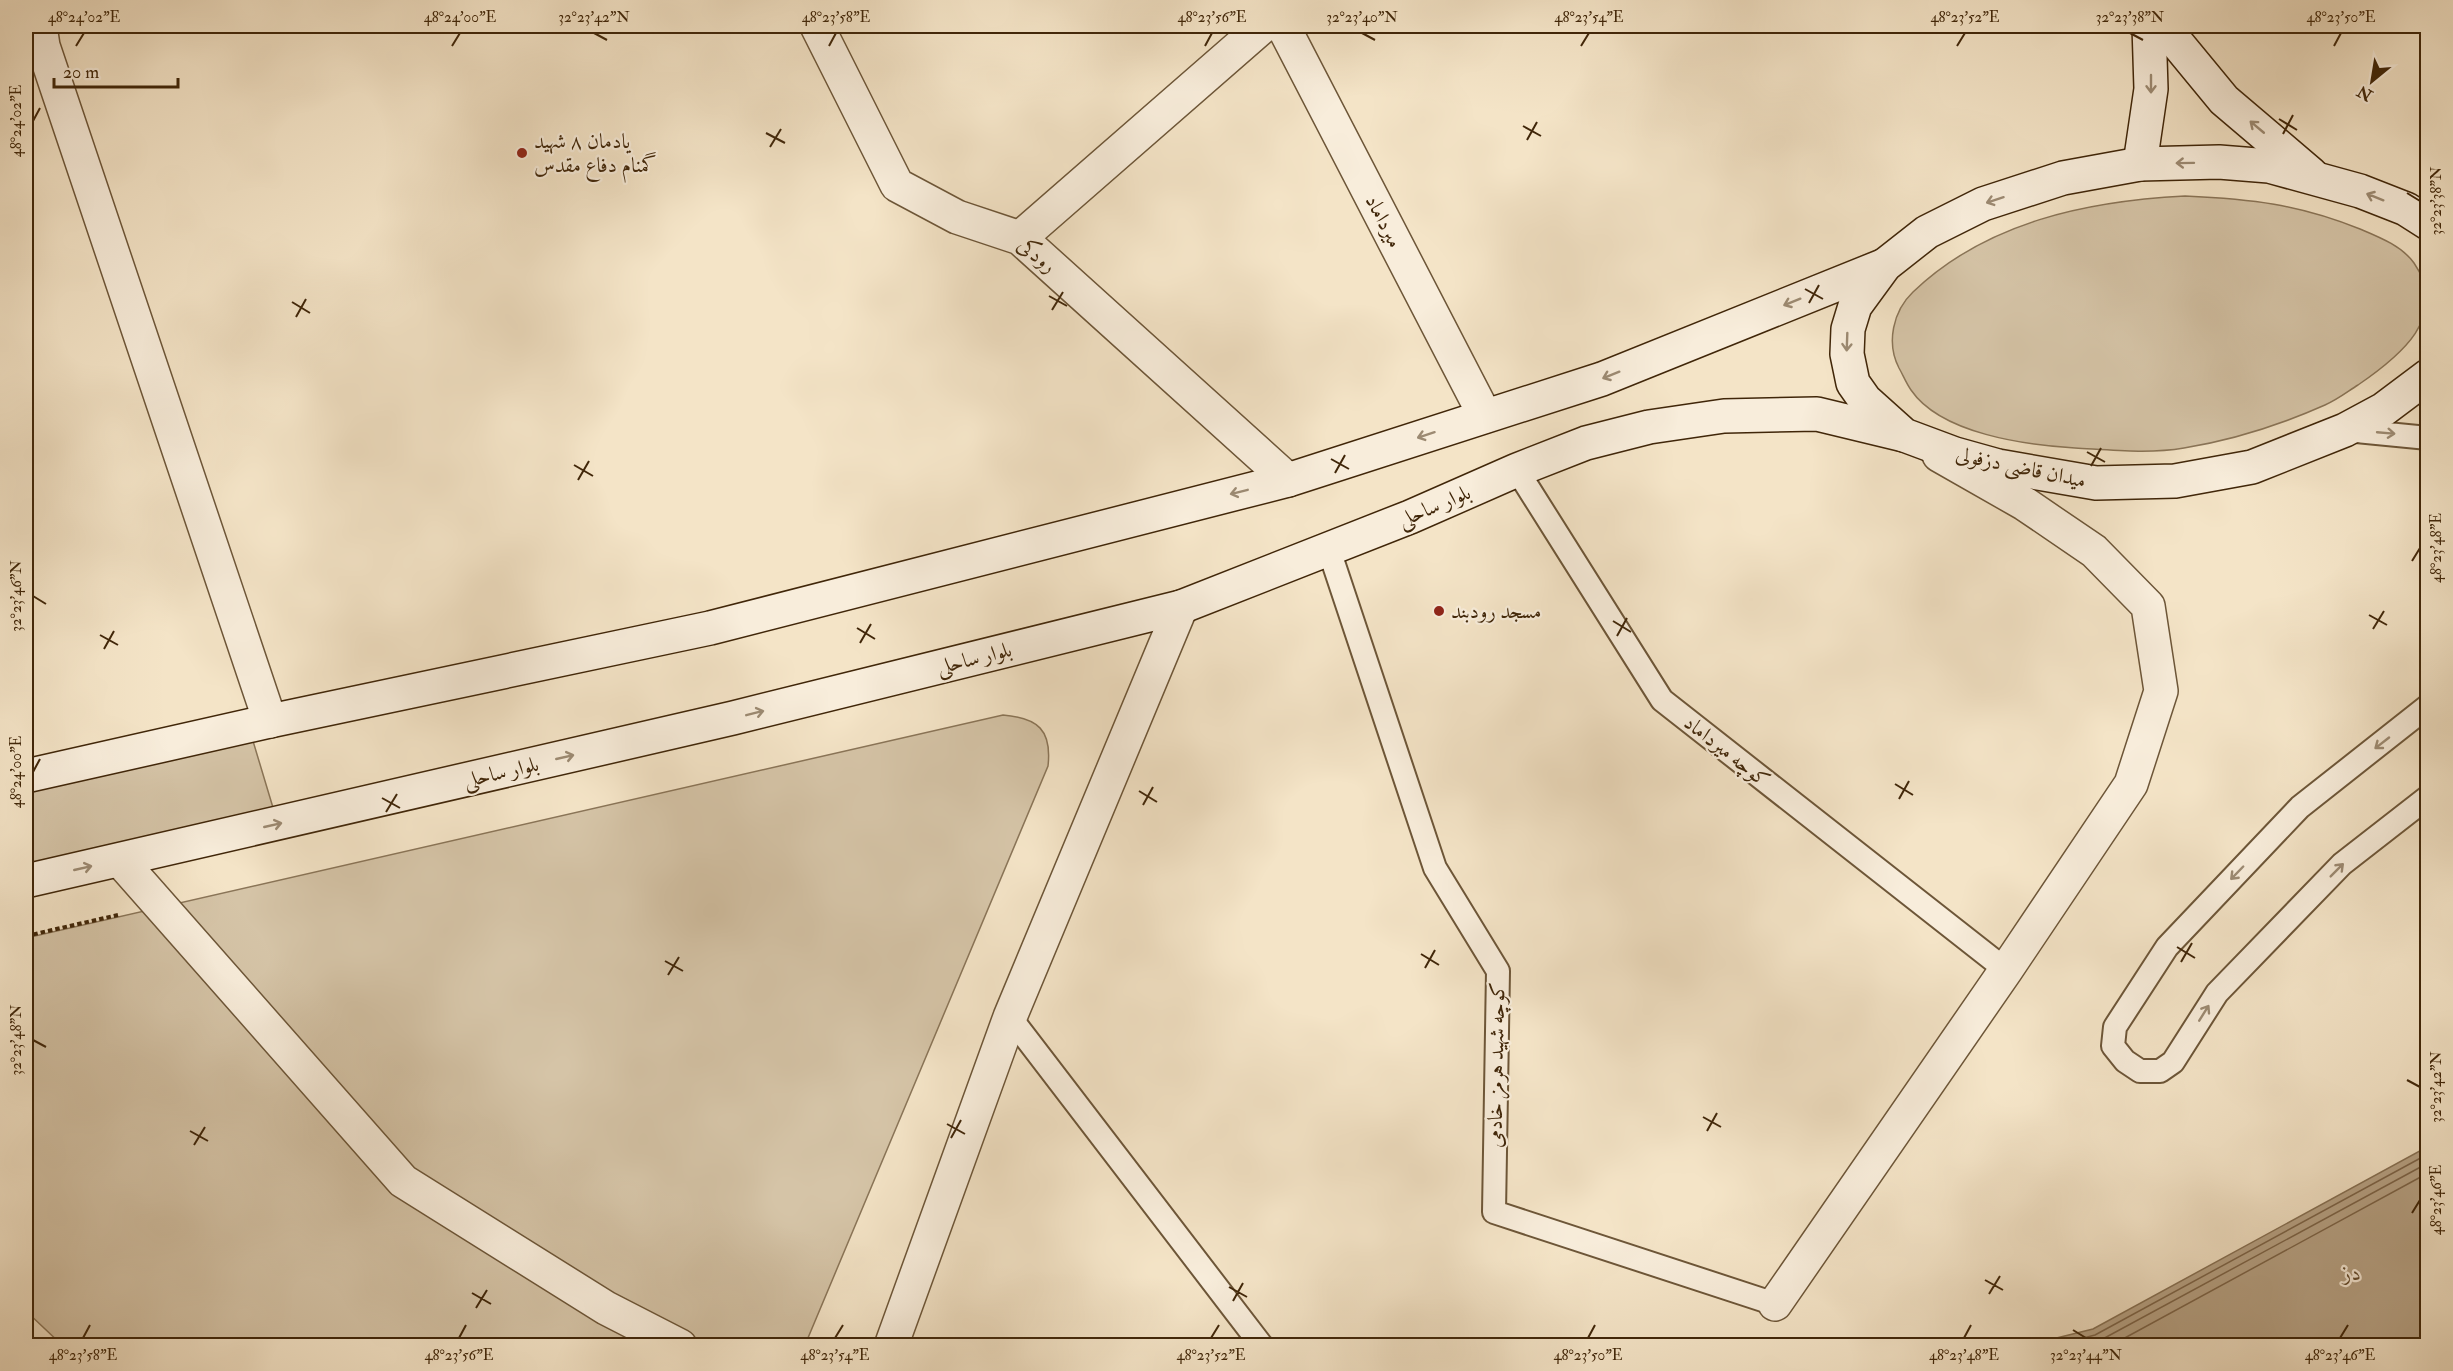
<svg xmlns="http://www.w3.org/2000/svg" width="2453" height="1371" viewBox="0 0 2453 1371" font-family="'IM FELL Double Pica',Amiri,serif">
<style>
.green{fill:#d5c4a7;stroke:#8a7558;stroke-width:1.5}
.water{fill:#b7a386;stroke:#877154;stroke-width:1.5}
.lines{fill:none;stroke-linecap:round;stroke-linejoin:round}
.shore{stroke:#7c6448;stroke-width:1.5}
.lane-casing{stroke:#6d5638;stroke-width:26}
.street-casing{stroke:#6d5638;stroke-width:36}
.secondary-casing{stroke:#402609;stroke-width:36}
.path{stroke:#402609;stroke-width:4;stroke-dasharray:4.5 3;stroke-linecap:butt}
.lane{stroke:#f8eddb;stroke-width:22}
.street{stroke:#f8eddb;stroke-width:33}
.secondary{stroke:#f8eddb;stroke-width:33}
.oneway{stroke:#9c8a72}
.ticks{fill:none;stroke:#402609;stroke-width:2}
.poi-dot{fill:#8f2418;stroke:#f8eddb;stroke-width:2}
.labels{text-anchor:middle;stroke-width:4.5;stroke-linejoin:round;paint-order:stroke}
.poi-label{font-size:21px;fill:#402609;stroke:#f8eddb;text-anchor:start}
.street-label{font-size:21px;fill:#402609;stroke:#f8eddb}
.water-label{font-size:22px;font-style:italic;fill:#644c2e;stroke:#f8eddb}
.neatline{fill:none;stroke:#402609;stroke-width:2}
.ticks-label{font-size:15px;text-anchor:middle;fill:#402609}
</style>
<rect width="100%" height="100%" fill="#f4e4c7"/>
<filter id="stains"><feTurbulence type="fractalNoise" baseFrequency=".00333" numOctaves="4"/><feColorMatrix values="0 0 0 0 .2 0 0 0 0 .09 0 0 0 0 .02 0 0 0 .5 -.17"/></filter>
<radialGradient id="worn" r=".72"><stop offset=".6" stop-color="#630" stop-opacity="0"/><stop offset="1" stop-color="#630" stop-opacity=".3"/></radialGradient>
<g class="green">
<path d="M2185 196C2251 199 2298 204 2360 229 2379 237 2402 246 2414 263 2451 316 2399 357 2358 385 2347 392 2337 400 2325 405 2280 425 2233 440 2184 448 2149 454 2111 450 2075 448 2026 445 1941 434 1911 390 1906 383 1903 375 1899 368 1886 343 1893 311 1913 292 1986 222 2087 201 2185 196Z"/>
<path d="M1003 715C1038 718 1052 730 1048 766L805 1345H62L26 1311V938Z"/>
<path d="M253 741 274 811 26 866V790Z"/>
</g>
<path class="water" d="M2427 1147V1345H2028L2093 1329Z"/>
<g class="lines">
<g class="shore">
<path d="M2053 1346 2095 1335 2428 1154"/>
<path d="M2084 1346 2099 1341 2428 1163"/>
<path d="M2110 1346 2428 1173"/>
</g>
<defs>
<g id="lane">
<path d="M2346 430 2428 438"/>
<path d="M1517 470 1662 700 2006 970"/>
<path d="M1329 550 1435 868 1498 971 1494 1212 1775 1304"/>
<path d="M2428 706 2300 807 2167 947 2115 1027 2113 1046 2125 1061 2140 1071H2160L2173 1062 2217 993 2342 864 2428 797"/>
<path d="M1010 1017 1262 1346"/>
</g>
<g id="street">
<path d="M40 26 43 46 270 721"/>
<path d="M817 26 897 185 957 217 1020 238 1288 480"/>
<path d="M1283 26 1485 416"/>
<path d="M1020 238 1263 26"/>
<path d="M120 860 403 1181 606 1308 680 1346"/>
<path d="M1775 1304 2006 970 2131 784 2161 691 2148 606 2094 551 2025 504 1939 455"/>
<path d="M891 1346 1010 1017 1181 607"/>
</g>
<g id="secondary">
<path d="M2163 26 2224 100 2311 174"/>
<path d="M2140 164 2151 89 2149 26"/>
<path d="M2428 223 2406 209 2360 191 2269 166 2219 162 2140 164 2063 178 1983 204 1927 232 1885 265 1855 306 1848 329 1847 354 1853 383 1865 400 1904 435 1955 454 1998 466 2096 483 2175 481 2252 467 2345 430 2384 409 2428 376"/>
<path d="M26 776 270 721 710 628 1288 480 1602 379 1885 265"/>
<path d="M26 881 733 718 1181 607 1410 517 1517 470 1586 443 1649 427 1724 416 1817 414 1904 435"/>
</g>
</defs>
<use href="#lane" class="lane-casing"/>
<use href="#street" class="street-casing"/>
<use href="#secondary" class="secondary-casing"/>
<path class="path" d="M26 936 118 915"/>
<use href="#lane" class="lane"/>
<use href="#street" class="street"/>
<use href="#secondary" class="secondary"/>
</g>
<defs><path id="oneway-shaft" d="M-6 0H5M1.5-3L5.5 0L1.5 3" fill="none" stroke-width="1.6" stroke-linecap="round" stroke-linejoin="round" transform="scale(1.5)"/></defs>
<g class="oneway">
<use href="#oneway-shaft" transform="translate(2151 84) rotate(90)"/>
<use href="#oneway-shaft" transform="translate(2257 127) rotate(-140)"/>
<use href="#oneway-shaft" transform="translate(2185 163) rotate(179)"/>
<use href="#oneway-shaft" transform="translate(2375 197) rotate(-158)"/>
<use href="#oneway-shaft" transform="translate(1995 200) rotate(162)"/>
<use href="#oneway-shaft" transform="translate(1792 302) rotate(158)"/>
<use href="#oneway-shaft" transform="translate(1847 342) rotate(92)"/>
<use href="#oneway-shaft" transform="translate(1611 375) rotate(158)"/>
<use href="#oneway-shaft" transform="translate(2386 433) rotate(5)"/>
<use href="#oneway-shaft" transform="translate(1426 435) rotate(162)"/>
<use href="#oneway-shaft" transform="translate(1239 492) rotate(166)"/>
<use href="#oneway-shaft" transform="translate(755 713) rotate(-14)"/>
<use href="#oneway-shaft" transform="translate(2382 743) rotate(142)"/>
<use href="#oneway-shaft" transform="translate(565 757) rotate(-13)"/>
<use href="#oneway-shaft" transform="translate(273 825) rotate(-13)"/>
<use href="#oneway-shaft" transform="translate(83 868) rotate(-13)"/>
<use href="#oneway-shaft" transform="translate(2337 870) rotate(-45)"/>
<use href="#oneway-shaft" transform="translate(2237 873) rotate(134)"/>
<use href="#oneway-shaft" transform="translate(2204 1013) rotate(-58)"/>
</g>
<path class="ticks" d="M594 33 607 40M1362 33 1375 40M2130 33 2143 40M76 46 84 33M452 46 460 33M829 46 836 33M1205 46 1212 33M1581 46 1589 33M1957 46 1965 33M2334 46 2341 33M2279 119 2297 130M33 121 40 108M1523 126 1541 136M766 133 785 143M2283 134 2293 115M1527 140 1537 122M770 147 781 129M2407 193 2420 201M1805 289 1823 299M1049 296 1067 306M292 302 310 313M1809 303 1819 285M1052 310 1063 292M296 317 306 299M2087 452 2105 462M1331 459 1349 469M574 465 593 476M2091 466 2101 448M1335 473 1345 455M578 480 589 461M2412 561 2420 548M33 596 46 604M2369 615 2387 625M1613 621 1631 632M857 628 875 639M2373 629 2384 611M100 635 118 645M1617 636 1627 618M860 643 871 624M104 649 114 631M33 772 40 759M1895 784 1913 795M1139 791 1157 802M382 798 400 808M1899 799 1909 781M1143 805 1153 787M386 812 397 794M2177 947 2195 958M1421 954 1439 965M665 961 683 971M2181 962 2192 943M1425 968 1435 950M668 975 679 957M33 1040 46 1047M2407 1080 2420 1087M1703 1117 1721 1127M947 1124 965 1134M190 1131 208 1141M1707 1131 1717 1113M951 1138 961 1120M194 1145 205 1127M2412 1213 2420 1200M1985 1280 2003 1290M1229 1287 1247 1297M472 1293 491 1304M1989 1294 2000 1276M1233 1301 1243 1283M476 1308 487 1290M2073 1330 2086 1338M83 1338 90 1325M459 1338 466 1325M835 1338 843 1325M1211 1338 1219 1325M1588 1338 1595 1325M1964 1338 1971 1325M2340 1338 2348 1325"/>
<g class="poi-dot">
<circle cx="522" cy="153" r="6"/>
<circle cx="1439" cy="611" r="6"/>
</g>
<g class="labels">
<g class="poi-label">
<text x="534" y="148">یادمان ۸ شهید<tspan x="534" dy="24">گمنام دفاع مقدس</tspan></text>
<text x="1451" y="618">مسجد رودبند</text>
</g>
<g class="street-label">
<text transform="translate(1384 221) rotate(63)" y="7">میرداماد</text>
<text transform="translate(1037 255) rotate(39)" y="7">رودکی</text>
<text transform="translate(2021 467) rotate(12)" y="7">میدان قاضی دزفولی</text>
<text transform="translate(1434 506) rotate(-23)" y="7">بلوار ساحلی</text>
<text transform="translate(974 658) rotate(-14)" y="7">بلوار ساحلی</text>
<text transform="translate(1727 751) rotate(38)" y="7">کوچه میرداماد</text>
<text transform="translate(501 772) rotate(-13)" y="7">بلوار ساحلی</text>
<text transform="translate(1496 1065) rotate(-89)" y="7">کوچه شهید هرمز خادمی</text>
</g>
<g class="water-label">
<text x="2352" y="1280">دز</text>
</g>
</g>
<rect width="2453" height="1371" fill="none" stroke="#f4e4c7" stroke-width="66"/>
<g transform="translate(2372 81) rotate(210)" stroke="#f8eddb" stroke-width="4.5" paint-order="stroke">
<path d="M0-4.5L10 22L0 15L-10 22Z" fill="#402609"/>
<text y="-9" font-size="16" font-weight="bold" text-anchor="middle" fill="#402609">N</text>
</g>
<path d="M54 78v9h124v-9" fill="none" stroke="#402609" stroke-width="3"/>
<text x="63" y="78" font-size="18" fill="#402609" stroke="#f8eddb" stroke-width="4.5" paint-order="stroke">20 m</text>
<rect x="33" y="33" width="2387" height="1305" class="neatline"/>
<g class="ticks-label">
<text x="84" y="22">48°24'02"E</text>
<text x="460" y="22">48°24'00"E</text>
<text x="594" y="22">32°23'42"N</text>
<text x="836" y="22">48°23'58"E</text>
<text x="1212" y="22">48°23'56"E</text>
<text x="1362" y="22">32°23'40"N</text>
<text x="1589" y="22">48°23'54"E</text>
<text x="1965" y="22">48°23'52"E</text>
<text x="2130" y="22">32°23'38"N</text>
<text x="2341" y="22">48°23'50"E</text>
<text transform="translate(16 121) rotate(-90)" y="5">48°24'02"E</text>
<text transform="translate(2436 201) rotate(-90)" y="5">32°23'38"N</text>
<text transform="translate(2436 548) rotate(-90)" y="5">48°23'48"E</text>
<text transform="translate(16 596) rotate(-90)" y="5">32°23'46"N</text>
<text transform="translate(16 772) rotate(-90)" y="5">48°24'00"E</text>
<text transform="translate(16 1040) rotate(-90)" y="5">32°23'48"N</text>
<text transform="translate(2436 1087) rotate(-90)" y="5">32°23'42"N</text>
<text transform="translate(2436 1200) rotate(-90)" y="5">48°23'46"E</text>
<text x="83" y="1360">48°23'58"E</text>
<text x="459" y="1360">48°23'56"E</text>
<text x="835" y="1360">48°23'54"E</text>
<text x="1211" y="1360">48°23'52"E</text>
<text x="1588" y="1360">48°23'50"E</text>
<text x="1964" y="1360">48°23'48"E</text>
<text x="2086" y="1360">32°23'44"N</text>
<text x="2340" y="1360">48°23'46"E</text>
</g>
<rect width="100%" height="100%" filter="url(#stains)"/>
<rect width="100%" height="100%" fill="url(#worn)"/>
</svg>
